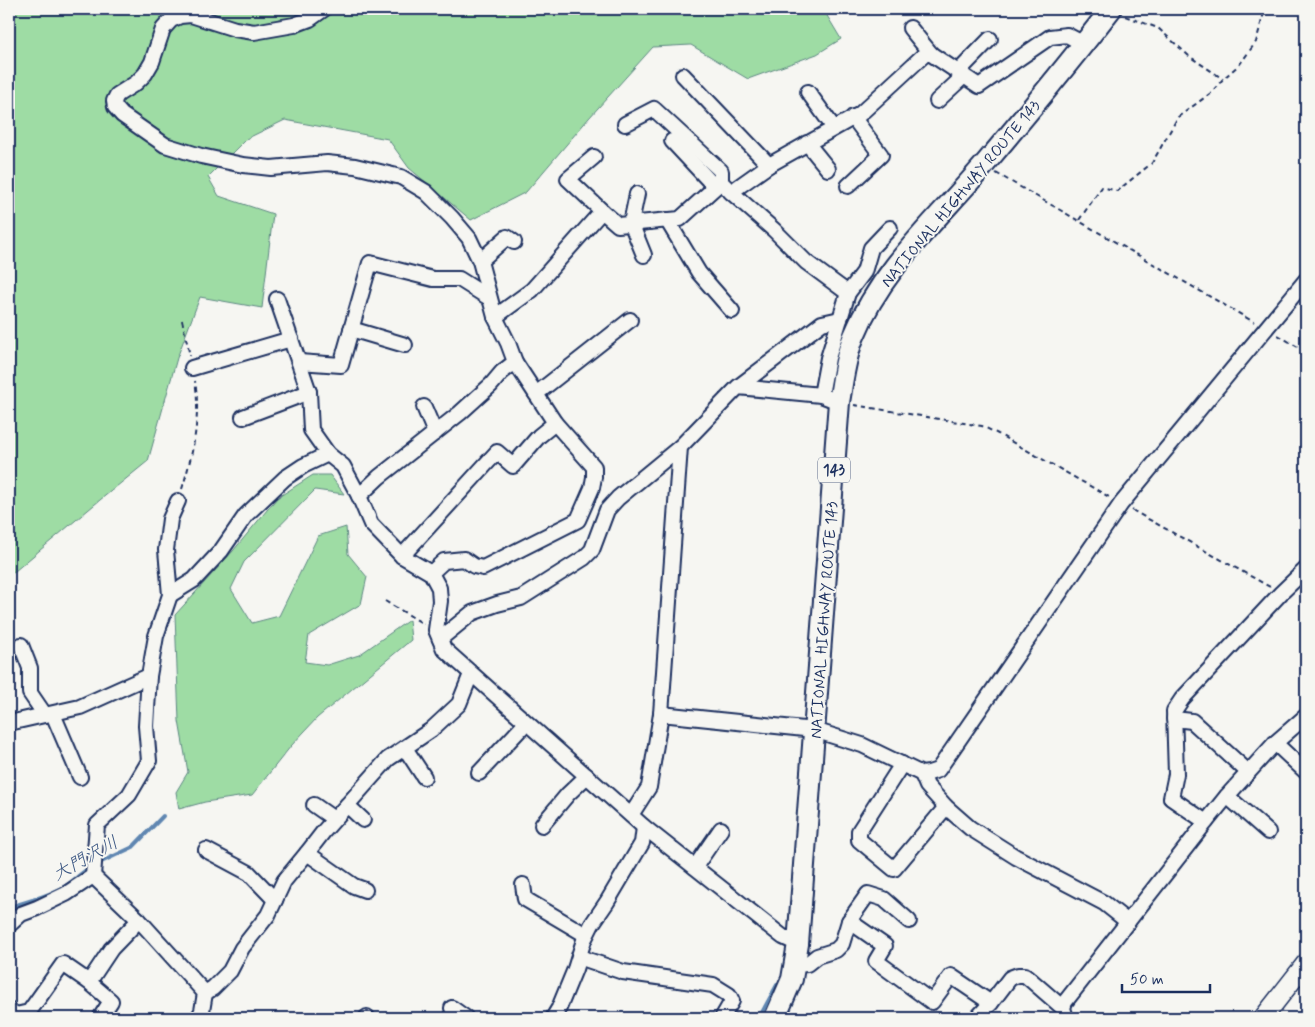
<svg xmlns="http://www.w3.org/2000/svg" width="1315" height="1027" viewBox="0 0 1315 1027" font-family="Mynerve,'Klee One',sans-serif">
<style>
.green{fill:#9edca4;stroke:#5c8681}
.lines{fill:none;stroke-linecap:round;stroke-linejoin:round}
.stream{stroke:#5e86b1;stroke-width:4}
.minor-casing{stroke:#1b2f5e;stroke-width:18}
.major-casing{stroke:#1b2f5e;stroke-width:21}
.highway-casing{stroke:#1b2f5e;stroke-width:24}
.path{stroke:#1b2f5e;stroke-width:2;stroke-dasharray:5 4;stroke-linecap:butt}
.minor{stroke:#f6f6f2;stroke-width:14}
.major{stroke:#f6f6f2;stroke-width:18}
.highway{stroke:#f6f6f2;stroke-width:20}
.labels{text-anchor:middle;stroke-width:4;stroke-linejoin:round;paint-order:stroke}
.shield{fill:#f6f6f2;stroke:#5d6b8a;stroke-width:1}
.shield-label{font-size:15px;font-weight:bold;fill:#1b2f5e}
.street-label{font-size:16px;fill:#1b2f5e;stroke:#f6f6f2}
.water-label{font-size:18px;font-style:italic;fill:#375380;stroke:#f6f6f2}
</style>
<rect width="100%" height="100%" fill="#f6f6f2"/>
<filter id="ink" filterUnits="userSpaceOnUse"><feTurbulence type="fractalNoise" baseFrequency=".02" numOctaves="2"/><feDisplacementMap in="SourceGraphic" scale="10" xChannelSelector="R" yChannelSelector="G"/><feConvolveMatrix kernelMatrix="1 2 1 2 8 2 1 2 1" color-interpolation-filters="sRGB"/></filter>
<g filter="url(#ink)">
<g class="green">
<path d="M9 9H823L841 39 817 54 748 79 691 45 653 47 589 118 526 192 471 220 409 168 388 139 285 120 246 139 208 177 219 196 273 214 262 308 200 297 177 358 148 461 100 500 9 576Z"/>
<path d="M313 475H330L344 494 315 490 244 562 231 589 252 623 279 616 318 536 346 527 348 554 367 577 361 604 309 635 305 662 327 665 359 655 409 620 411 640 317 718 291 746 252 795 205 802 179 809 176 792 188 772 179 721 175 615 233 551 277 498Z"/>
</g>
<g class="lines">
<g class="stream">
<path d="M97 864 133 847 163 816"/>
<path d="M9 907C27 902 45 897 62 888 72 883 80 873 91 867"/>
<path d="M759 1018 777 985"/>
</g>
<defs>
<g id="minor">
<path d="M324 9 310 19 294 25 254 32 235 29 191 15 180 16 171 20 163 29 152 62 145 74 136 83 117 95 114 101 115 107 122 115 165 145 201 156 243 165 271 168 327 163 355 166 401 177 426 192 452 218 469 238 480 261 495 317 508 343 515 362 502 372 491 385 460 413 379 477 359 496"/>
<path d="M910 28 931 54"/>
<path d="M958 72 990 39"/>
<path d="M683 75 769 165"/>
<path d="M808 92 834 128"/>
<path d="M937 101 964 76"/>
<path d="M625 124 654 109 721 171V182"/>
<path d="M672 141 715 187"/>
<path d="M807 143 828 169"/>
<path d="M594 157 568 179 602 211"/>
<path d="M848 186 881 155 853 117"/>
<path d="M731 192 769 165 860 114 925 54H931L979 86 1050 37 1067 35 1084 44"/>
<path d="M637 194 631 223 644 255"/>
<path d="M667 220 699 273 732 311"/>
<path d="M480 261 507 237 514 242"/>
<path d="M277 299 309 392 311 430 328 454 343 466 359 496 371 524 402 556 431 573 439 588 440 601 436 630 444 649 644 827 783 937 798 944"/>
<path d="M495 317 532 290 602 211 618 225 680 219 721 182 731 192 774 230 806 262 848 293"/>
<path d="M351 329 405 345"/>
<path d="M299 362 341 365 370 263 433 279H459L489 298"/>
<path d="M192 368 291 339"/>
<path d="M738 387 822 323 840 319"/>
<path d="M536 394 630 320"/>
<path d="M821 395 828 358 848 293 864 272 871 248 890 228"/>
<path d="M424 407 435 433"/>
<path d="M243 417 309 392"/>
<path d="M402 556 497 452 513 466 539 436 555 423"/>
<path d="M431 573 444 561 464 559 474 566 483 568 578 520 592 488 594 477V467L555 423 515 362"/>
<path d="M170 595 194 580 221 551 246 515 285 478 303 466 328 454"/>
<path d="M440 639 472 613 497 604 521 598 584 558 592 550 607 510 618 498 680 447"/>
<path d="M21 645 30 668V693L45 715"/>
<path d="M53 714 80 777"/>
<path d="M661 714 814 730 862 745 922 774 929 773 938 770 1121 504 1306 280"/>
<path d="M1174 719 1192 721 1248 772"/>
<path d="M9 723 80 707 149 676"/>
<path d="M1275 743 1306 772"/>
<path d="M405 748 424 777"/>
<path d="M902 764 859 831V840L894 869 946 807"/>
<path d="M479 773 526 723"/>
<path d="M922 774 927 786 946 807 970 828 1016 857 1104 903 1128 922"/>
<path d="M1227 796 1268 832"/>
<path d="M314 805 334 819"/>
<path d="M347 805 363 820"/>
<path d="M631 815 649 787 661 714 680 447 738 387 821 395 839 402"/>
<path d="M1206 822 1171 798 1176 774 1174 711 1182 699 1281 593 1306 569"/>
<path d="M542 825 568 794 587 776"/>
<path d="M206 850 249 873 275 900"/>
<path d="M307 853 354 886 365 890"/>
<path d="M695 867 721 829"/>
<path d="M93 876 97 825 129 795 149 761 146 726 149 676 156 636 170 595 166 550 170 519 178 501"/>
<path d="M93 876 139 920 205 993 202 1011 198 1018"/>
<path d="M523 885 525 899 586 935"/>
<path d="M849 921 885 946 876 961 932 1002 951 976 991 1003"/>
<path d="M9 925 21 914 37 908 66 894 93 876"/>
<path d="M579 957 623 972 713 985 729 995 732 1001 722 1018"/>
<path d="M795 965 807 964 817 956 836 950 842 944 849 921 868 894 884 899 909 921"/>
<path d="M205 993 213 988 230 971 242 948 268 915 284 881 307 853 324 831 388 759 431 730 459 704 471 674"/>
<path d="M452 1008 466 1018"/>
<path d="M9 1010 16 1015 29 1012 63 964 89 982"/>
<path d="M100 1018 111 1001 89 982 111 949 139 920"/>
<path d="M366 1018 367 1017"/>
<path d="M553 1018 559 1008 575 969 584 940 592 924 607 902 642 843 644 827"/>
<path d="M977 1018 991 1003 1010 978 1018 975H1025L1063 1008"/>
<path d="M1066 1018 1063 1008 1065 1002 1206 822 1227 796 1275 743 1306 716"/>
</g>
<path id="major" d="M1263 1018 1306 963"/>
<path id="highway" d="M775 1018 792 979 798 944 839 402C843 380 845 357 854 336 881 269 938 219 984 165 1027 114 1070 62 1111 9"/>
</defs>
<use href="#minor" class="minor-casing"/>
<use href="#major" class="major-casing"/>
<use href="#highway" class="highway-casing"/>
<g class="path">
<path d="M1125 16 1158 28 1189 56 1223 79"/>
<path d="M996 173 1254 322"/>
<path d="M1079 220 1102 187 1117 191 1152 163 1178 117 1211 93 1223 79 1240 64 1256 42 1265 9"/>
<path d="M182 320 190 356"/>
<path d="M1278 335 1306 352"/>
<path d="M854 405 982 426 998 434 1111 498"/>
<path d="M182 489C193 454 201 417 195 381"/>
<path d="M1132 510 1270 587"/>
<path d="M385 601 424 624"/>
</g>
<use href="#minor" class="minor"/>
<use href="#major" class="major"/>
<use href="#highway" class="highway"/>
</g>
</g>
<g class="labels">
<rect class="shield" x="818" y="457.5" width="32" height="25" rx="4"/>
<g class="shield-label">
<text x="834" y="475">143</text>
</g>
<g class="street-label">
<text transform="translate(960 193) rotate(-50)" y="6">NATIONAL HIGHWAY ROUTE 143</text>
<text transform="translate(823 620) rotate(-86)" y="6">NATIONAL HIGHWAY ROUTE 143</text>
</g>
<g class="water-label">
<text transform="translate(85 858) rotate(-29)" y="6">大門沢川</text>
</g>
</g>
<rect width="1315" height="1027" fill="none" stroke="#f6f6f2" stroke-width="30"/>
<rect x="15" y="15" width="1285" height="997" fill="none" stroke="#1b2f5e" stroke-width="2" filter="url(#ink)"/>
<path d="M1122 984v8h88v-8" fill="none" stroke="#1b2f5e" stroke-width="2.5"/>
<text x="1130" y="984" font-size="15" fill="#1b2f5e" stroke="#f6f6f2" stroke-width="4" paint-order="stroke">50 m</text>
</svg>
